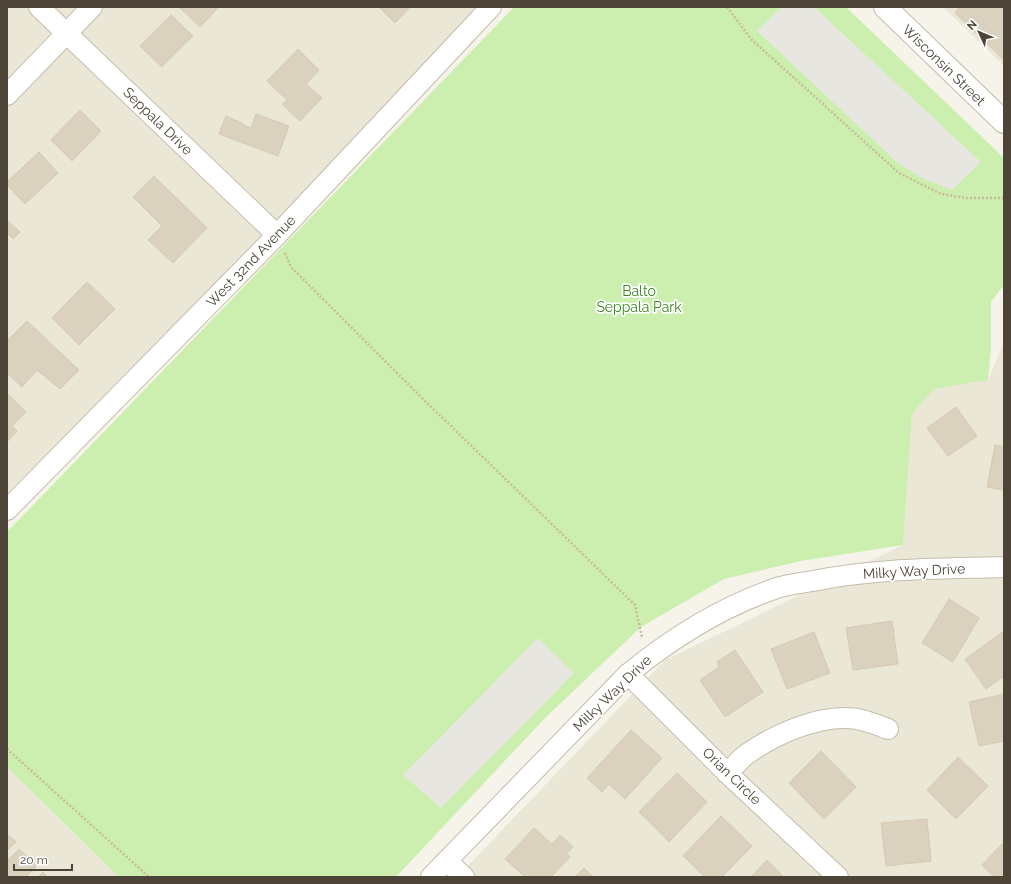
<svg xmlns="http://www.w3.org/2000/svg" width="1011" height="884" viewBox="0 0 1011 884" font-family="Raleway,sans-serif">
<style>
.residential{fill:#ebe7d7}
.green{fill:#ccefaf}
.parking{fill:#e8e6e1}
.building{fill:#dad1be;stroke:#d5cab0}
.lines{fill:none;stroke-linecap:round;stroke-linejoin:round}
.minor-casing{stroke:#c3bdab;stroke-width:22}
.tertiary-casing{stroke:#c3bdab;stroke-width:24}
.path{stroke:#c7bb9a;stroke-width:2.5;stroke-dasharray:2 2;stroke-linecap:butt}
.minor{stroke:#fff;stroke-width:20}
.tertiary{stroke:#fff;stroke-width:22}
.labels{text-anchor:middle;stroke-width:3.5;stroke-linejoin:round;paint-order:stroke}
.street-label{font-size:14px;fill:#4c4537;stroke:#fff}
.park-label{font-size:14px;fill:#3e8522;stroke:#fff}
</style>
<rect width="100%" height="100%" fill="#f6f4ea"/>
<g class="residential">
<path d="M7 7H490L7 513Z"/>
<path d="M943 7H1004V66Z"/>
<path d="M1004 342V877H457L665 660 903 545 912 414 934 389 988 380Z"/>
<path d="M7 767 119 877H7Z"/>
</g>
<path class="green" d="M514 7H846L1004 158V285L991 302V350L988 380 934 389 912 414 903 545 801 561 724 579 641 627 545 718 396 877H119L7 767V530L11 528Z"/>
<g class="parking">
<path d="M782 7H814L981 162 952 190 922 178 898 163 757 31Z"/>
<path d="M538 638 574 673 441 808 403 775Z"/>
</g>
<g class="building">
<path d="M179 7H219L200 27Z"/>
<path d="M379 7H410L395 23Z"/>
<path d="M960 7H1004V60L955 13Z"/>
<path d="M171 15 193 36 162 67 140 46Z"/>
<path d="M298 49 319 70 306 84 322 98 300 121 282 104 287 100 267 81Z"/>
<path d="M80 110 101 131 72 161 51 140Z"/>
<path d="M256 114 289 126 278 156 219 134 226 116 242 123V124L251 128Z"/>
<path d="M39 152 58 173 25 204 7 185V182Z"/>
<path d="M154 176 207 228 173 263 148 240 162 226 133 197Z"/>
<path d="M7 220 20 232 13 239 7 233Z"/>
<path d="M87 282 115 309 79 345 52 318Z"/>
<path d="M27 321 79 370 60 389 37 370 22 387 7 373V341Z"/>
<path d="M7 393 26 412 12 426 17 431 7 442Z"/>
<path d="M956 407 977 436 948 456 927 428Z"/>
<path d="M995 445 1004 447V490L987 487Z"/>
<path d="M949 599 979 618 953 662 922 643Z"/>
<path d="M892 621 898 664 853 670 846 628Z"/>
<path d="M1004 631V676L986 689 965 659Z"/>
<path d="M814 632 830 673 787 689 771 649Z"/>
<path d="M735 650 763 692 725 717 700 680 719 667 717 662Z"/>
<path d="M1004 694V741L979 746 969 702Z"/>
<path d="M631 730 662 758 625 799 609 784 602 792 587 778Z"/>
<path d="M821 751 856 787 824 819 789 783Z"/>
<path d="M958 757 988 786 956 819 927 790Z"/>
<path d="M677 773 707 802 669 842 639 812Z"/>
<path d="M721 816 752 846 722 877H705L683 856Z"/>
<path d="M927 819 931 861 886 866 881 823Z"/>
<path d="M534 828 552 844 560 835 573 847 567 853 570 857 551 877H525L505 859Z"/>
<path d="M7 834 16 842 7 851Z"/>
<path d="M1004 842V877H994L982 865Z"/>
<path d="M19 849 37 866 26 877H7V861Z"/>
<path d="M767 860 784 877H751Z"/>
<path d="M584 868 593 877H575Z"/>
<path d="M43 872 48 877H38Z"/>
</g>
<g class="lines">
<defs>
<g id="minor">
<path d="M39 7 277 235"/>
<path d="M7 95 92 7"/>
<path d="M7 510 277 235 491 7"/>
<path d="M628 674 727 773 838 877"/>
<path d="M727 773C734 767 740 759 747 754 774 735 814 717 847 718 861 718 875 724 888 729"/>
<path d="M447 861 464 877"/>
<path d="M431 877 628 674C672 638 723 606 777 588 789 584 801 583 813 581 876 568 940 569 1004 567"/>
</g>
<path id="tertiary" d="M885 7 1004 122"/>
</defs>
<use href="#minor" class="minor-casing"/>
<use href="#tertiary" class="tertiary-casing"/>
<g class="path">
<path d="M727 7 751 39 899 173 941 194 966 198H1004"/>
<path d="M285 253 291 267 419 395 635 605 642 638"/>
<path d="M7 749 149 877"/>
</g>
<use href="#minor" class="minor"/>
<use href="#tertiary" class="tertiary"/>
</g>
<g class="labels">
<g class="street-label">
<text transform="translate(944 65) rotate(44)" y="5">Wisconsin Street</text>
<text transform="translate(158 121) rotate(44)" y="5">Seppala Drive</text>
<text transform="translate(251 261) rotate(-46)" y="5">West 32nd Avenue</text>
<text transform="translate(914 571) rotate(-3)" y="5">Milky Way Drive</text>
<text transform="translate(612 693) rotate(-44)" y="5">Milky Way Drive</text>
<text transform="translate(732 776) rotate(44)" y="5">Orian Circle</text>
</g>
<g class="park-label">
<text x="639" y="296">Balto<tspan x="639" dy="16">Seppala Park</tspan></text>
</g>
</g>
<rect width="1011" height="884" fill="none" stroke="#4c4537" stroke-width="16"/>
<g transform="translate(979 32) rotate(314)" stroke="#ffffff" stroke-width="3" paint-order="stroke">
<path d="M0-3L7 15L0 10L-7 15Z" fill="#4c4537"/>
<text y="-6" font-size="11" font-weight="bold" text-anchor="middle" fill="#4c4537">N</text>
</g>
<path d="M14 864v6h58v-6" fill="none" stroke="#4c4537" stroke-width="2"/>
<text x="20" y="864" font-size="12" fill="#4c4537" stroke="#ffffff" stroke-width="3" paint-order="stroke">20 m</text>
</svg>
